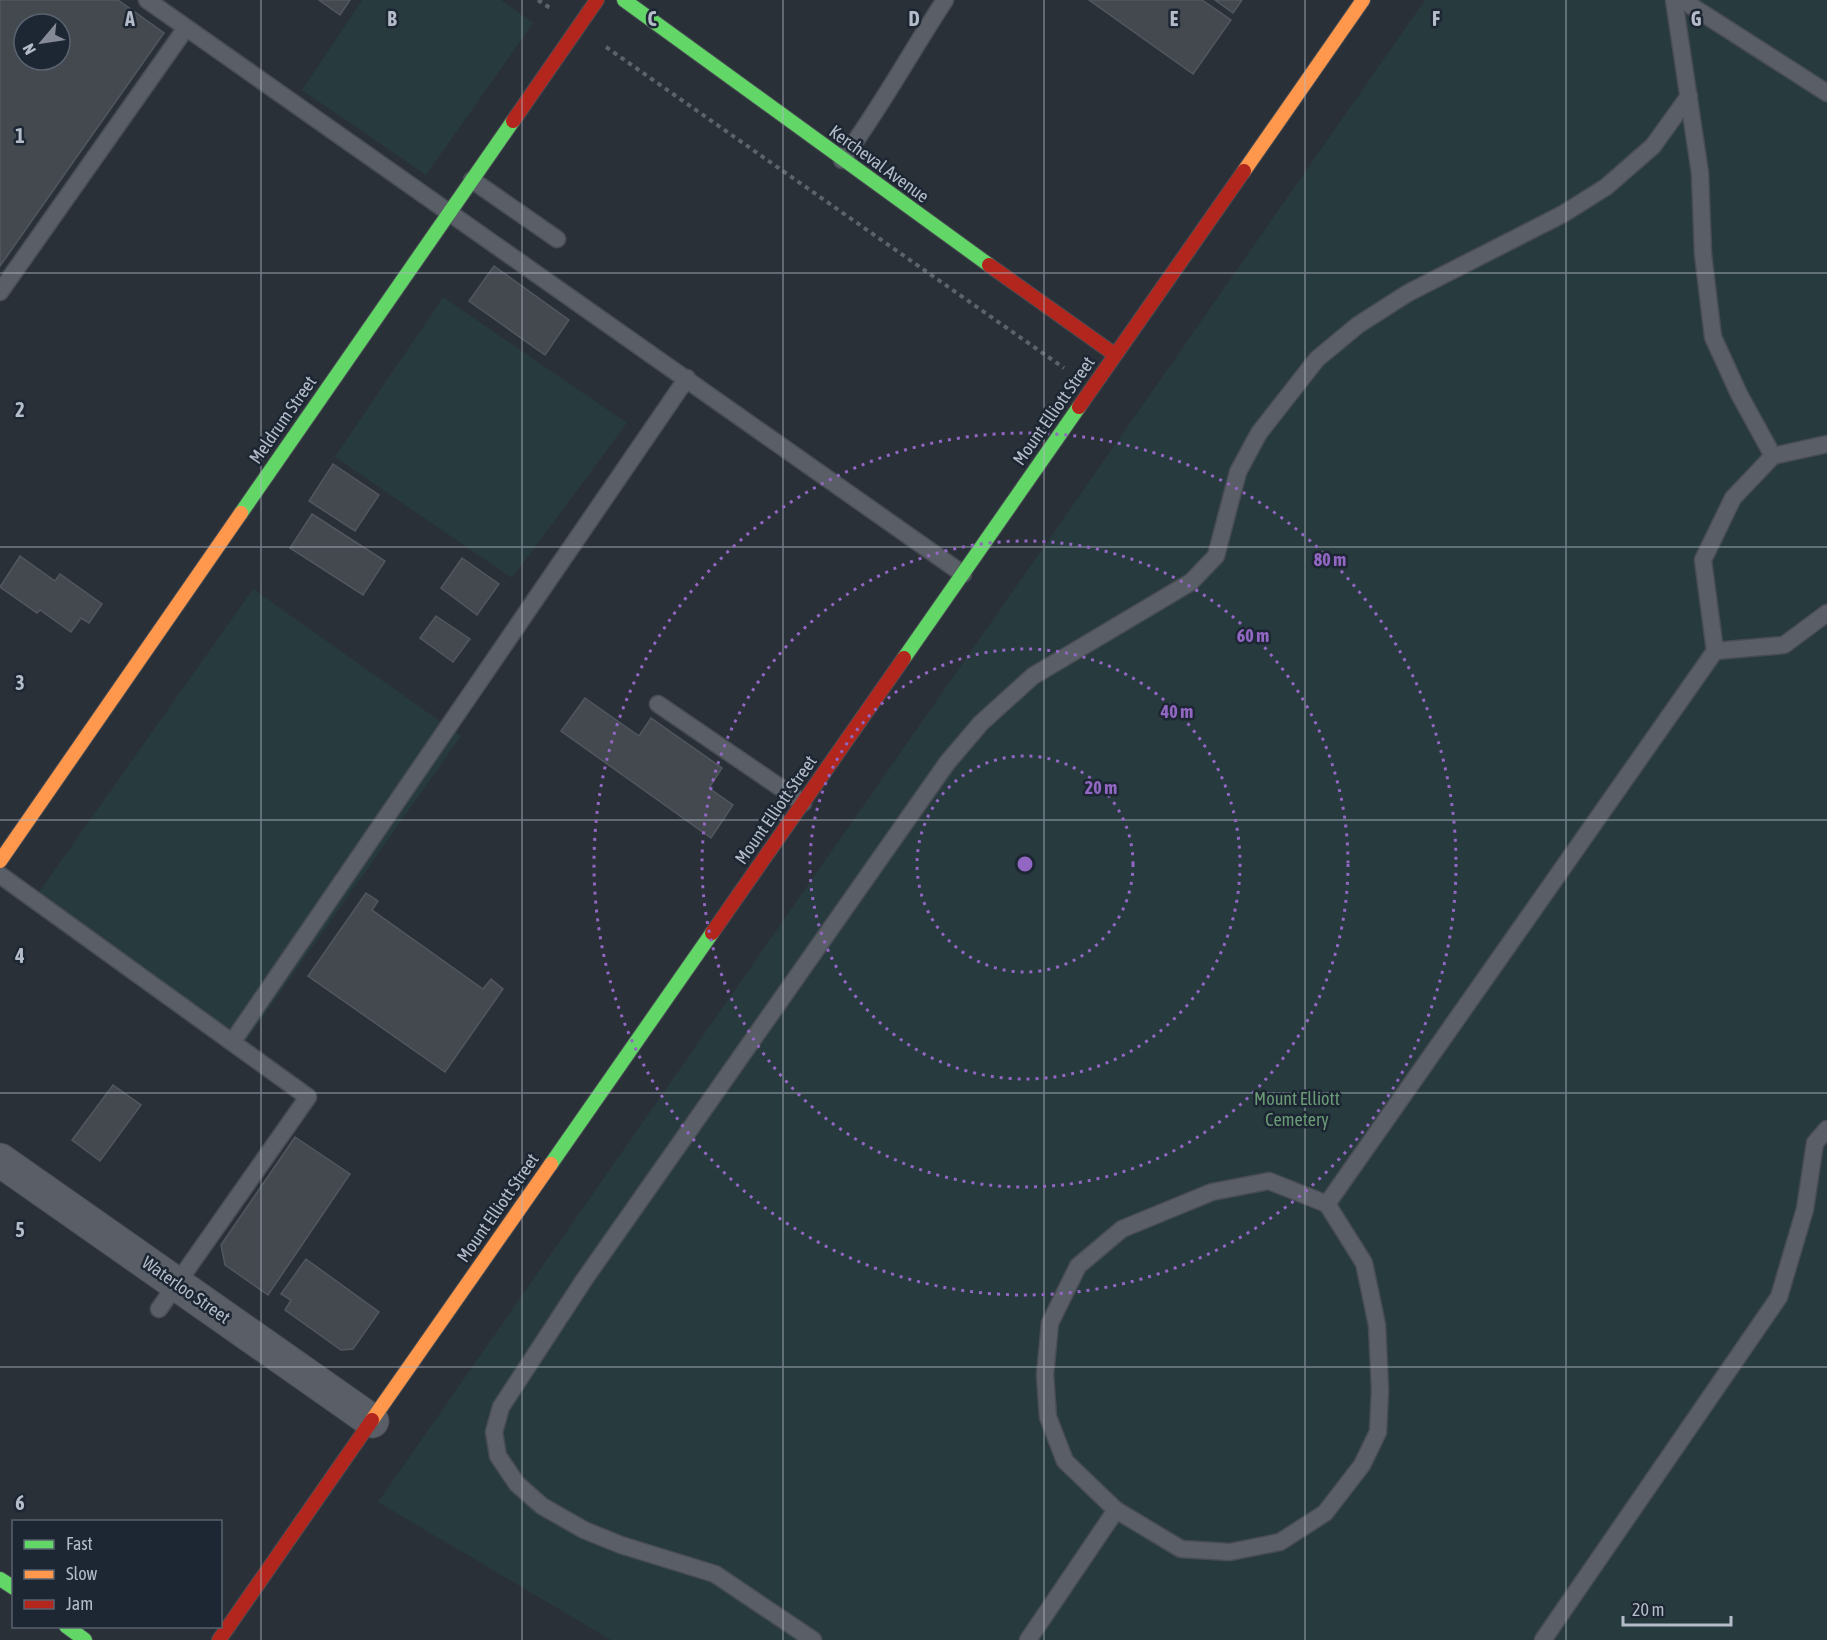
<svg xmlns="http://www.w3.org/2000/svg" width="1827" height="1640" viewBox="0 0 1827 1640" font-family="'Asap Condensed',sans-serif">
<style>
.green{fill:#273a3e}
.building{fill:#444950;stroke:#52575f;stroke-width:1.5;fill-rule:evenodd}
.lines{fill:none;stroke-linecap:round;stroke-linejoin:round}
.lane-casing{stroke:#484c53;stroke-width:19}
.street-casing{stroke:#484c53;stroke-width:35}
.fast-casing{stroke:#484c53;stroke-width:16}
.slow-casing{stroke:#484c53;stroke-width:16}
.jam-casing{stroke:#484c53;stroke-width:16}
.path{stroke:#5d636a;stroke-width:4;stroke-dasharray:4.5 4.5;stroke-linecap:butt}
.lane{stroke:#5a5e66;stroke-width:16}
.street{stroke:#5a5e66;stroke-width:33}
.fast{stroke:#63d668;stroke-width:14}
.slow{stroke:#ff974d;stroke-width:14}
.jam{stroke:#b3261e;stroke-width:14}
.grid{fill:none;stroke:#b4bcc9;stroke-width:1.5;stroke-opacity:0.55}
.ring{fill:none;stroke:#9266c3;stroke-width:3;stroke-dasharray:3 6}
.labels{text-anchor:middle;stroke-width:5;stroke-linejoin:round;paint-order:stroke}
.street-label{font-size:18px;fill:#b4bcc9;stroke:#1d2633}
.park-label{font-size:18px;fill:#6b9a76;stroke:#1d2633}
.grid-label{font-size:20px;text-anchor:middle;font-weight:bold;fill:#b4bcc9;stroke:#1d2633;stroke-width:5;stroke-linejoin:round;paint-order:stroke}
.centre{fill:#9266c3;stroke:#1d2633;stroke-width:3}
.ring-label{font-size:18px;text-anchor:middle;font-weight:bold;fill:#9266c3;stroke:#1d2633;stroke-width:5;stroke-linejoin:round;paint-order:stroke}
</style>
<rect width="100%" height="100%" fill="#2a3038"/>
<g class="green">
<path d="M362 0H501L533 23 426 175 302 90Z"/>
<path d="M1425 0H1827V1640H611L378 1502Z"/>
<path d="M443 297 627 423 512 578 335 457Z"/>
<path d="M253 589 461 736 246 1041 37 895Z"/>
</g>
<g class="building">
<path d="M0 0H118L164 33 0 266ZM24 24H60V60H24Z"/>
<path d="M319 0H350L340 15Z"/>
<path d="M1089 0H1202L1231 20 1193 74Z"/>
<path d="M1215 0H1242L1233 13Z"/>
<path d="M494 266 569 320 545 355 469 301Z"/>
<path d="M333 464 379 495 355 531 309 501Z"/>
<path d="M312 514 385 561 363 595 290 548Z"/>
<path d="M20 556 55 581 60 574 102 604 89 623 81 618 71 632 40 610 37 613 0 587Z"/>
<path d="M462 558 499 584 477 615 441 588Z"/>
<path d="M436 616 470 639 453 662 420 638Z"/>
<path d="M585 698 639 736 651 718 722 768 709 788 733 805 711 838 561 731Z"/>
<path d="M366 893 378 901 372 910 483 989 491 979 503 989 445 1072 308 976Z"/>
<path d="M113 1085 141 1105 100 1161 72 1140Z"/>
<path d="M295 1137 350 1174 268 1295 225 1265 221 1245Z"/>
<path d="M306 1259 379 1312 353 1349 341 1350 285 1310 291 1300 281 1294Z"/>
</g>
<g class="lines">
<defs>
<g id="lane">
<path d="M147 0 963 574"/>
<path d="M1674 0 1700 173 1703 254 1713 337 1739 394 1773 456"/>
<path d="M1682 0 1827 93"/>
<path d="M842 160C880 109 910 53 945 0"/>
<path d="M472 180 557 239"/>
<path d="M0 292 186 28"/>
<path d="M1715 651 1703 560 1733 498 1773 456 1827 444"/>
<path d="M658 704 803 803"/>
<path d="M0 875 308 1097 159 1309"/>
<path d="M233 1041 687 378"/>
<path d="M1116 1510 1065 1461 1048 1417 1045 1375 1050 1323 1078 1266 1122 1229 1212 1192 1269 1181 1327 1204"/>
<path d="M813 1640 715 1574 621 1545 584 1530 542 1506 517 1484 498 1456 494 1432 501 1407 584 1280 947 763 981 723 1033 676 1191 582 1216 556 1238 472 1259 433 1317 359 1358 325 1408 293 1563 214 1606 187 1653 146 1689 96"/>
<path d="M1028 1640 1116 1510 1181 1549 1230 1552 1280 1542 1325 1513 1362 1465 1378 1432 1380 1390 1377 1325 1364 1263 1327 1204 1715 651 1784 645 1827 613"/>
<path d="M1543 1640 1779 1297 1805 1209 1815 1143 1827 1129"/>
</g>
<path id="street" d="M0 1160 372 1421"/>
<g id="fast">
<path d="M624 0 989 265"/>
<path d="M241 513 513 121"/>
<path d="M904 658 1079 407"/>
<path d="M551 1164 712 933"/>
<path d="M0 1579 14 1588"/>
<path d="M66 1626 85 1640"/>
</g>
<g id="slow">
<path d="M1244 171 1363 0"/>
<path d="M0 861 241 513"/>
<path d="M372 1420 551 1164"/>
</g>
<g id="jam">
<path d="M513 121 597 0"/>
<path d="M989 265 1114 354"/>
<path d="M1079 407 1244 171"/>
<path d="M712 933 904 658"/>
<path d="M219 1640 372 1420"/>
</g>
</defs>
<use href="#lane" class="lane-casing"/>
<use href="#street" class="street-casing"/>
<use href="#fast" class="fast-casing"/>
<use href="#slow" class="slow-casing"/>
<use href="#jam" class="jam-casing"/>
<g class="path">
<path d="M538 0 550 8"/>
<path d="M606 47 1064 368"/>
</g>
<use href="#lane" class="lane"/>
<use href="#street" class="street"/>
<use href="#fast" class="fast"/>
<use href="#slow" class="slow"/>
<use href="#jam" class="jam"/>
</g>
<path class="grid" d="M261 0V1640M522 0V1640M783 0V1640M1044 0V1640M1305 0V1640M1566 0V1640M0 273H1827M0 547H1827M0 820H1827M0 1093H1827M0 1367H1827"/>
<g class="ring">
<circle cx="1025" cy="864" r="108"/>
<circle cx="1025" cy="864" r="215"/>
<circle cx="1025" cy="864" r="323"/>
<circle cx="1025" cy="864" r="431"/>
</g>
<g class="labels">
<g class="street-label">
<text transform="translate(879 164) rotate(36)" y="6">Kercheval Avenue</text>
<text transform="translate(1054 411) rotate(-55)" y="6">Mount Elliott Street</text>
<text transform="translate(283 420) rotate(-55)" y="6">Meldrum Street</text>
<text transform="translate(776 810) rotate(-55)" y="6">Mount Elliott Street</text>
<text transform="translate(498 1208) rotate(-55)" y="6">Mount Elliott Street</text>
<text transform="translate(186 1290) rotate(35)" y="6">Waterloo Street</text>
</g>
<g class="park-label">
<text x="1297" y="1105">Mount Elliott<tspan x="1297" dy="21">Cemetery</tspan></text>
</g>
</g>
<g class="grid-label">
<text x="130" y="26">A</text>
<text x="392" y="26">B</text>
<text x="652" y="26">C</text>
<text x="914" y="26">D</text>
<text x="1174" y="26">E</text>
<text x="1436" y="26">F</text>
<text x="1696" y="26">G</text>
<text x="20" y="143">1</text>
<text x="20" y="417">2</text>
<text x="20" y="690">3</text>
<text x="20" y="963">4</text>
<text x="20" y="1237">5</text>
<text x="20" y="1510">6</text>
</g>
<circle cx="1025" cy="864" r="9" class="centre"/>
<g class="ring-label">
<text x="1330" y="566">80 m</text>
<text x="1253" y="642">60 m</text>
<text x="1177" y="718">40 m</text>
<text x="1101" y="794">20 m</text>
</g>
<rect x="12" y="1520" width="210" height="108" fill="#1d2633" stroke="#59626f" stroke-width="1.5"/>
<rect x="24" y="1540" width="30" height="9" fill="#63d668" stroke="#59626f" stroke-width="1.5"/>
<text x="66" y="1550" font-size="18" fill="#b4bcc9">Fast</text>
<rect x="24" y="1570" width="30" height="9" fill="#ff974d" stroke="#59626f" stroke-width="1.5"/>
<text x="66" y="1580" font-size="18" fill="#b4bcc9">Slow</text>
<rect x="24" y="1600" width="30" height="9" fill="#b3261e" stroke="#59626f" stroke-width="1.5"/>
<text x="66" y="1610" font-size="18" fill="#b4bcc9">Jam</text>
<g transform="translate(42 42) rotate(241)"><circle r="28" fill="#1d2633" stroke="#59626f" stroke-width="1.5"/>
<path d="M0-4.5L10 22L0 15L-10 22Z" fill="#848b96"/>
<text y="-9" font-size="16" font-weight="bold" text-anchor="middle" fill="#b4bcc9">N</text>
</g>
<path d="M1623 1616v9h108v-9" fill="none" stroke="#b4bcc9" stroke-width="3"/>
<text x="1632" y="1616" font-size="18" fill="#b4bcc9" stroke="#1d2633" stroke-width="4.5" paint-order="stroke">20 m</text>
</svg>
